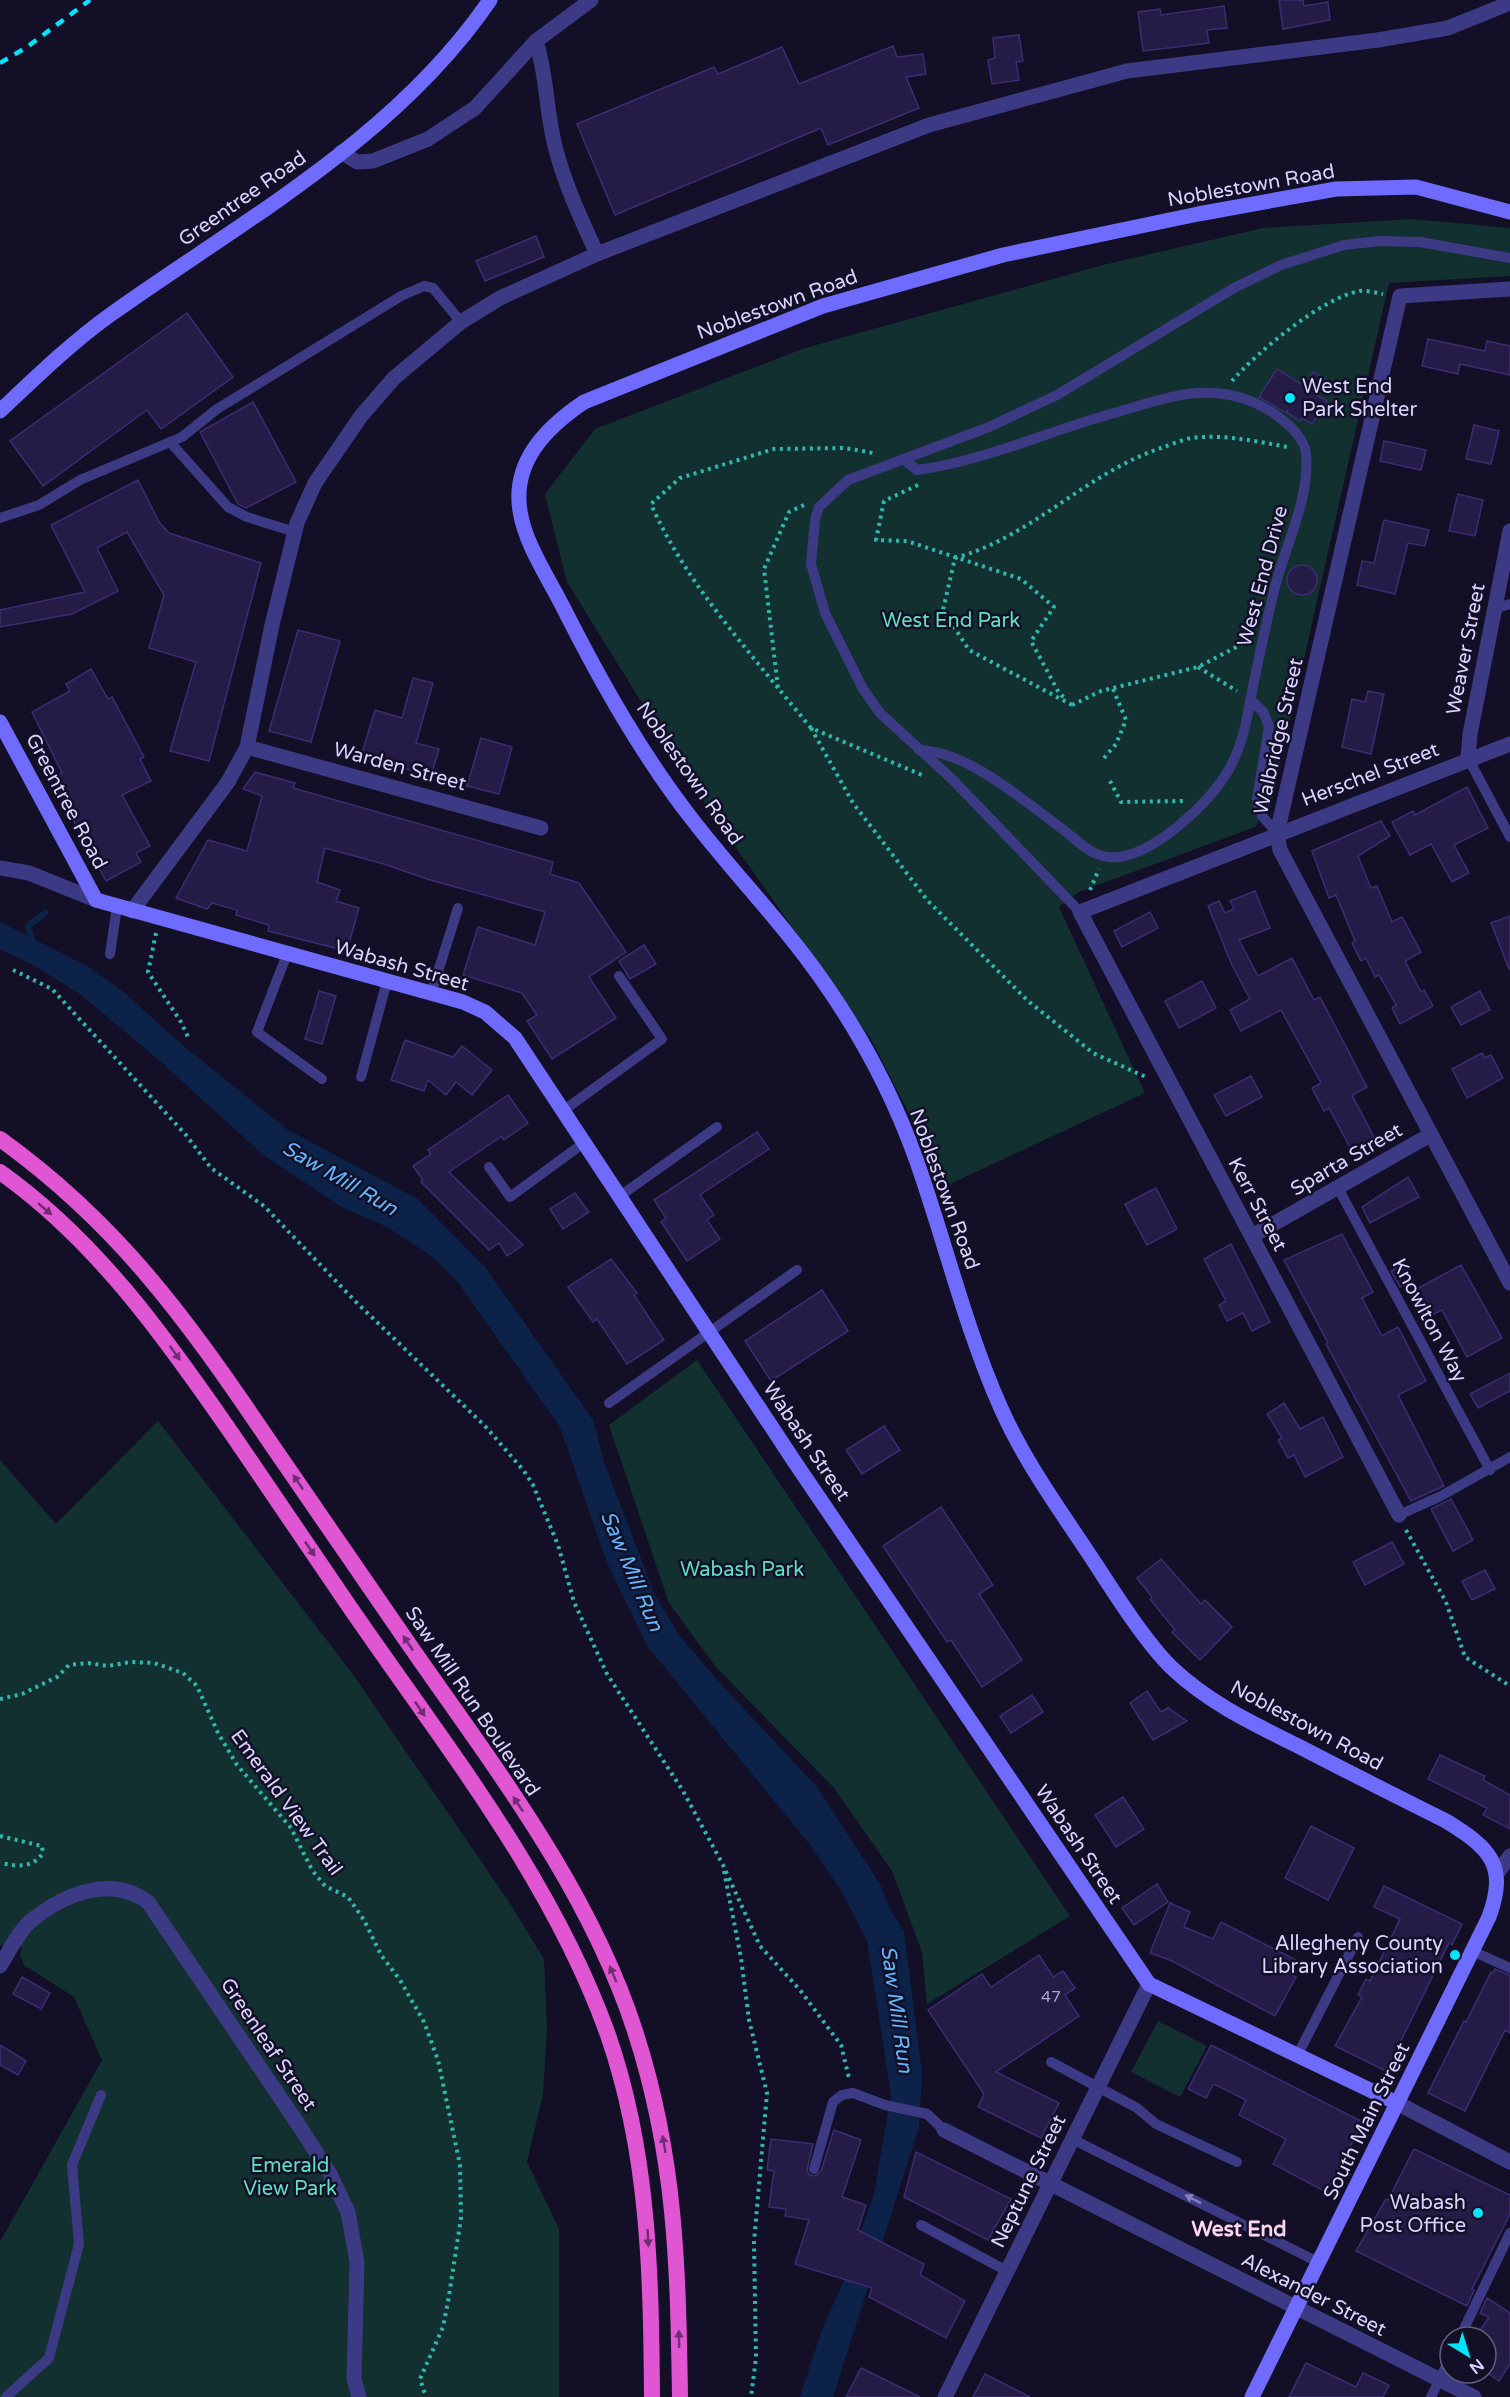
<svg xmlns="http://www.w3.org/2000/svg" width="1510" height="2397" viewBox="0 0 1510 2397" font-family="'Varela Round',sans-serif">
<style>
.green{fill:#12302f}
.water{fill:#0c2248}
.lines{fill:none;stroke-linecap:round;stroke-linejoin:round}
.stream{stroke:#0c2248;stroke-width:6}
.building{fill:#241b47;stroke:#3b2d73;stroke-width:1.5}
.path{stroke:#2fb8b0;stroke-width:4;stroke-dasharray:3 4.5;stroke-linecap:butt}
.service{stroke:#3d3a85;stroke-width:10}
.minor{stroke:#3d3a85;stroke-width:15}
.tertiary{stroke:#3d3a85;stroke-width:15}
.secondary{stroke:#6f6bff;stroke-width:15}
.trunk{stroke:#e055d1;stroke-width:16}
.rail{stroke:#00e5ff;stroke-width:4.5;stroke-dasharray:9 8;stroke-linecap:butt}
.oneway{fill:#6f2e73}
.oneway2{fill:#837fbc}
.poi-dot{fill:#00e5ff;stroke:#130f26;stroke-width:2}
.labels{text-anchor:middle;stroke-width:5;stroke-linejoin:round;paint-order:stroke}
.number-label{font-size:16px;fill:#aca6d1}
.street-label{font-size:20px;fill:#d9d4ff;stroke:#130f26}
.poi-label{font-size:20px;fill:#d9d4ff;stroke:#130f26;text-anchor:end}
.park-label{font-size:20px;fill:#5fe0c0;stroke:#130f26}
.water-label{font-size:21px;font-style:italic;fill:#62b6ff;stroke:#130f26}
.neighbourhood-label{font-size:21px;font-weight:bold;fill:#ffd6f0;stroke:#130f26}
</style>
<rect width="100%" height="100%" fill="#130f26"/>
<g class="green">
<path d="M1412 219 1510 228V276L1389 283 1271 804 1255 827 1079 892 1059 907 1145 1093 946 1186 871 1039 699 795 567 582 545 494 595 429 805 348 1103 265 1263 228Z"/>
<path d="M697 1360 1070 1916 927 2004 922 1952 892 1871 834 1788 716 1667 669 1603 609 1425Z"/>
<path d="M158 1421 352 1673 509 1902 544 1959 547 2028 543 2094 527 2162 559 2229V2397H0V2242L102 2060 74 1997 24 1965 20 1954 22 1947 0 1945V1460L56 1524Z"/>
<path d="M1158 2021 1207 2046 1180 2097 1131 2072Z"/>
</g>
<path class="water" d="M0 922 89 967 125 993 180 1043 288 1130 418 1199 485 1267 593 1420 604 1462 654 1593 679 1635 719 1682 817 1787 880 1884 890 1909 904 1931 922 2073 919 2127 833 2397H800L822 2329 843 2283 874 2194 891 2095 867 1940 840 1889 811 1846 648 1647 607 1563 560 1427 457 1281 434 1258 387 1227 340 1206 263 1155 161 1062 80 994 33 965 0 949Z"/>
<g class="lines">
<path class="stream" d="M33 943 28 926 45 913"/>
</g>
<g class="building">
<path d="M1279 0H1303L1304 6 1328 2 1330 20 1283 29Z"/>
<path d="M1224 6 1227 28 1207 30 1209 43 1143 51 1138 12 1160 9 1161 15Z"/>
<path d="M1019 35 1023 61 1016 62 1019 80 992 84 988 60 995 58 993 38Z"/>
<path d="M893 46 897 57 923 54 926 74 906 77 919 108 828 145 821 128 615 215 577 124 714 67 718 74 782 47 799 84Z"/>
<path d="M536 236 544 257 485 281 476 261Z"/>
<path d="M187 313 233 377 161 429 147 410 43 486 10 441Z"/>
<path d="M1428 339 1485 351 1487 341 1510 346V375L1460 364 1458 374 1422 366Z"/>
<path d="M1277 369 1304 386 1313 372 1327 380 1317 395 1327 401 1312 424 1302 418 1300 421 1287 413 1288 409 1286 413 1259 397Z"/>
<path d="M253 402 296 482 246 508 238 504 200 432Z"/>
<path d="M1474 425 1499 431 1491 464 1466 459Z"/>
<path d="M1384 441 1426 450 1421 470 1380 461Z"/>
<path d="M138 480 159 522 169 533 261 563 209 761 170 751 196 662 149 648 164 595 127 532 97 548 118 591 72 614 0 627V610L85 592 51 525Z"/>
<path d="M1458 494 1483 500 1475 536 1449 531Z"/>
<path d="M1384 520 1429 530 1425 546 1408 543 1395 594 1357 585 1362 561 1374 563Z"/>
<circle cx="1302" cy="580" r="15"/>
<path d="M298 630 340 641 311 742 269 731Z"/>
<path d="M91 669 108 699 112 697 144 757 140 759 151 781 122 795 150 846 136 853 141 862 106 881 51 779 62 773 32 712 70 691 66 684Z"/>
<path d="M413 678 433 683 416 743 439 749 431 776 361 756 375 710 402 718Z"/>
<path d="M1368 691 1384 694 1371 754 1342 747 1352 699 1365 702Z"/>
<path d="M481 738 512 747 499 794 467 786Z"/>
<path d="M255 772 295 783 293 788 553 862 550 874 579 883 626 952 589 977 616 1018 552 1059 527 1021 537 1015 522 993 463 975 478 927 535 945 545 912 427 879 384 864 325 848 317 882 340 890 336 901 359 908 347 951 268 931 269 925 236 915 237 910 212 903 207 909 176 898 208 840 247 851 262 796 243 789Z"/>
<path d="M1467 787 1488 828 1454 845 1469 873 1452 882 1431 844 1410 855 1392 822 1413 811 1415 815Z"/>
<path d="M1381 821 1390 836 1358 856 1371 888 1377 886 1392 922 1402 917 1421 952 1405 961 1421 992 1424 990 1433 1006 1400 1024 1392 1008 1396 1005 1379 975 1375 977 1366 958 1361 961 1352 943 1355 941 1336 895 1329 898 1312 851Z"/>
<path d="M1255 891 1270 928 1239 940 1258 976 1292 958 1314 1000 1320 997 1367 1087 1352 1095 1375 1139 1352 1151 1329 1108 1324 1111 1312 1088 1321 1083 1281 1010 1241 1031 1230 1010 1250 999 1231 963 1208 906 1219 901 1225 913 1234 909 1230 901Z"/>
<path d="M1150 912 1158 928 1122 947 1114 931Z"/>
<path d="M1510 916V969H1509L1491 923Z"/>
<path d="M644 945 656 964 630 979 619 961Z"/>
<path d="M1202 981 1216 1008 1179 1028 1165 1001Z"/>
<path d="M319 991 336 996 322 1044 305 1039Z"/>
<path d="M1480 991 1490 1010 1461 1025 1451 1007Z"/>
<path d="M405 1040 453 1057 462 1046 492 1070 472 1095 456 1082 446 1095 428 1080 424 1091 391 1080Z"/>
<path d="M1482 1053 1485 1058 1491 1055 1503 1078 1467 1098 1452 1069Z"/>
<path d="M1251 1076 1262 1097 1226 1116 1214 1095Z"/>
<path d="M508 1095 528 1123 504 1140 502 1136 449 1172 523 1245 507 1256 499 1243 489 1250 421 1182 423 1180 413 1166 431 1154 428 1150Z"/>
<path d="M757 1132 769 1149 700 1195 714 1215 707 1220 720 1239 687 1261 661 1222 666 1218 654 1200Z"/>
<path d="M1408 1177 1419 1197 1370 1223 1362 1207Z"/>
<path d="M1156 1188 1177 1229 1147 1245 1125 1204Z"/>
<path d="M575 1193 589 1212 563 1229 550 1209Z"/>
<path d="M1342 1234 1373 1292 1362 1298 1382 1336 1398 1327 1426 1381 1398 1395 1444 1486 1411 1501 1326 1344 1328 1343 1284 1260Z"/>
<path d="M1231 1244 1270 1322 1252 1331 1243 1313 1227 1321 1219 1305 1226 1301 1204 1259Z"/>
<path d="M611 1259 637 1293 634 1295 664 1340 627 1364 597 1319 593 1322 568 1287Z"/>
<path d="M1404 1264 1413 1280 1400 1287 1391 1271Z"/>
<path d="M1461 1265 1502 1338 1467 1357 1442 1310 1429 1316 1415 1290Z"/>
<path d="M822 1290 848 1331 771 1381 745 1341Z"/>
<path d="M1510 1373V1391L1478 1408 1470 1394Z"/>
<path d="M1284 1403 1300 1429 1323 1417 1343 1457 1305 1477 1294 1455 1288 1458 1278 1440 1282 1438 1267 1414Z"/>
<path d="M884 1426 900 1450 862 1474 846 1450Z"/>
<path d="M1451 1499 1473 1540 1453 1551 1431 1509Z"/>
<path d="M941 1507 993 1585 979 1594 1022 1660 982 1687 951 1640 947 1642 883 1546Z"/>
<path d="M1392 1542 1404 1564 1365 1585 1353 1562Z"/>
<path d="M1161 1559 1201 1604 1205 1600 1232 1627 1200 1660 1172 1632 1175 1630 1150 1599 1152 1597 1137 1578Z"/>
<path d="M1485 1570 1495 1589 1472 1600 1462 1581Z"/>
<path d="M1147 1691 1161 1712 1168 1708 1187 1721 1153 1740 1130 1703Z"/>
<path d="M1032 1695 1043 1712 1011 1733 1000 1716Z"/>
<path d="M1440 1755 1485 1776 1483 1780 1510 1795V1829L1483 1815 1487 1808 1428 1779Z"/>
<path d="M1123 1797 1144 1829 1116 1847 1095 1815Z"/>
<path d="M1311 1826 1354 1848 1328 1900 1285 1878Z"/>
<path d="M1157 1884 1168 1902 1134 1925 1122 1908Z"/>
<path d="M1384 1886 1462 1924 1452 1945 1449 1943 1386 2071 1335 2046 1362 1997 1358 1995 1366 1979 1370 1981 1400 1919 1374 1907Z"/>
<path d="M1170 1903 1190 1912 1184 1927 1213 1939 1221 1922 1296 1960 1289 1973 1296 1977 1275 2016 1170 1960 1150 1953Z"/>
<path d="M1039 1955 1053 1977 1063 1971 1075 1988 1065 1995 1079 2016 996 2072 1059 2103 1041 2138 978 2107 984 2094 928 2010 982 1974 991 1987Z"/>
<path d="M1495 1969 1510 1975V2033L1505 2030 1465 2111 1428 2093 1464 2021 1466 2022 1491 1972 1493 1973Z"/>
<path d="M22 1977 50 1993 41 2009 13 1994Z"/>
<path d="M0 2045 26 2061 18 2075 0 2065Z"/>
<path d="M1211 2045 1363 2122 1326 2192 1273 2164 1286 2139 1239 2115 1246 2100 1216 2085H1213L1206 2098 1188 2089Z"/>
<path d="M834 2130 861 2140 842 2197 866 2205 858 2230 924 2264 920 2275 965 2301 946 2338 869 2297 872 2288 795 2264 809 2220 785 2216 786 2209 769 2207 774 2171 767 2170 771 2139 813 2144 807 2170 809 2175 815 2176 821 2171Z"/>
<path d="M1414 2149 1510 2195V2214L1472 2289 1474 2290 1467 2306 1356 2251 1386 2199 1388 2200Z"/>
<path d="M916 2152 1011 2199 988 2240 904 2197Z"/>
<path d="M1487 2298 1510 2313V2364L1499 2381 1486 2372V2337H1476L1489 2317 1480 2313Z"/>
<path d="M1306 2363 1356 2387 1363 2373 1389 2385 1383 2397H1289Z"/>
<path d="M861 2368 920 2397H846Z"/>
<path d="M985 2374 1030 2397H973Z"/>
</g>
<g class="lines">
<g class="path">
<path d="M1232 381C1256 353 1323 297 1360 291 1367 290 1376 293 1383 294"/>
<path d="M918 485 884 501 876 540 907 541 1021 579 1054 607 1031 641 1059 693 1067 700"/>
<path d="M804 505 789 512 764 569 778 688 811 728 922 775"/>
<path d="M1198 667 1237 691"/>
<path d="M778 688C730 629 682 574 651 504L680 478 774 449 845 448 873 453"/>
<path d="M1072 705 969 650 943 610 955 558C1032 537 1086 473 1161 448 1170 445 1181 440 1191 438 1223 434 1256 441 1287 447"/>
<path d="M1072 705 1101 691 1198 667 1246 642"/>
<path d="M811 728 853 803 928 901 1028 1001 1093 1053 1146 1077"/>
<path d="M1104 758 1116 744 1126 720 1113 689"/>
<path d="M1110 781 1121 802 1183 801"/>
<path d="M1090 890 1099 869"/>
<path d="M156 933 148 972 181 1022 189 1039"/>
<path d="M13 970 52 989 186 1135 211 1168 264 1206 356 1302 485 1426 524 1471 533 1485 558 1545 574 1602 607 1674 683 1791 723 1865 760 1946 800 1990 841 2045 849 2078"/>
<path d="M1406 1530 1446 1602 1465 1657 1510 1686"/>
<path d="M0 1699 22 1694 57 1677 69 1665 88 1663 108 1666 130 1662 154 1663 183 1673 197 1686 218 1733 237 1765 291 1828 312 1870 325 1886 348 1897 364 1920 381 1955 400 1980 424 2022 438 2060 460 2165 461 2218 448 2302 443 2327 420 2379 426 2397"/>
<path d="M0 1836 42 1846 43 1853C32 1869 17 1866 0 1863"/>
<path d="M724 1871 741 1958 749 2020 767 2093 754 2242 756 2358 751 2397"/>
</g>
<g class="service">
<path d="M170 442 228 507 247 517 295 532"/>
<path d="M903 459 917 470C983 461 1044 433 1107 415 1144 405 1184 388 1223 394 1243 396 1265 406 1280 418 1291 426 1305 440 1306 454 1310 501 1284 547 1274 591 1266 624 1259 657 1252 691 1247 720 1243 745 1228 771 1209 803 1157 852 1119 857 1093 860 1080 842 1061 828 1023 800 967 751 919 750"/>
<path d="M0 518 39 505 80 480 182 437 217 409 401 296 424 286 433 288 461 322"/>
<path d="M1494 609 1510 604"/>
<path d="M1251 700 1264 713 1269 727 1257 799 1262 816 1277 833"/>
<path d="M1468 758 1510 837"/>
<path d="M1080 912 953 780 880 713 863 689 825 613 811 564 815 520 819 507 848 480 989 427 1057 395 1234 288 1281 265 1344 245 1379 241 1420 242 1510 258"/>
<path d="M110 954 117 907"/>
<path d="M287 954 257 1032 322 1079"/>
<path d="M431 994 458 908"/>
<path d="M361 1077 387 981"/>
<path d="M564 1110 662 1039 619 976"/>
<path d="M489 1167 510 1197 585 1142"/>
<path d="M1338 1188 1490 1470"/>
<path d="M620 1196 717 1127"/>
<path d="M609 1403 797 1270"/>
<path d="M1399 1515 1441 1496 1510 1457"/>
<path d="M1472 1951 1510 1968"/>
<path d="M1297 2056 1358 1937"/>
<path d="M1051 2062 1137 2108 1156 2124 1237 2162"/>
<path d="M1072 2139 1320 2263"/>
<path d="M814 2169 833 2102 842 2095 853 2093 885 2105 927 2114 944 2130"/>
<path d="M921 2225 1007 2271"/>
<path d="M1460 2337 1510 2233"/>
<path d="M6 2397 49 2358 79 2244 72 2165 101 2095"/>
<path d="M1431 2397 1450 2358"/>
</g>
<g class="minor">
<path d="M536 41C547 75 546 111 555 146 564 183 581 219 597 254"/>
<path d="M341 152 357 162 373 161 428 139 475 108 536 41 591 0"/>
<path d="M1510 289 1400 296 1277 833 1280 850 1510 1283"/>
<path d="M247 747 541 828"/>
<path d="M1468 758 1470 734 1510 531"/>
<path d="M0 868 29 873 96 900"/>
<path d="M132 911 228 782 247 747 272 625 297 523 315 483 361 416 394 378 461 322 500 298 597 254 929 125 1127 71 1378 40 1448 28 1510 3"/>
<path d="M1252 1236 1430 1135"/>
<path d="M1399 1515 1080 912 1510 744"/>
<path d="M1498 1872 1510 1856"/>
<path d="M0 1966C9 1952 19 1930 32 1920 66 1893 111 1875 148 1902L298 2124 330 2174 348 2212 357 2262 354 2379 359 2397"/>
<path d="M944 2130 1474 2397"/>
<path d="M945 2397 1149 1984"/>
</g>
<path class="tertiary" d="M1397 2103 1510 2162"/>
<g class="secondary">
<path d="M0 411C35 378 71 343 110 315 243 220 396 138 490 0"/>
<path d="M0 722 96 900 463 1002 485 1012 515 1038 794 1461 1149 1984 1397 2103"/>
<path d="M1252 2397 1489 1917C1508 1865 1490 1848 1446 1821 1398 1797 1350 1773 1302 1748 1256 1725 1210 1704 1172 1668 1146 1643 1113 1591 1093 1560 1060 1510 1024 1461 1000 1406 965 1327 945 1241 916 1159 894 1098 862 1037 825 984 786 927 737 877 695 823 643 757 602 684 564 609 549 579 525 544 520 511 512 461 547 427 584 402L823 306 1003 255 1198 214 1336 189 1416 187 1510 212"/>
</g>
<g class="trunk">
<path d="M0 1139C117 1223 185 1317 265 1435 308 1498 352 1561 395 1624 483 1753 586 1880 635 2031 676 2157 678 2267 680 2397"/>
<path d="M0 1172C97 1241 165 1337 232 1434 271 1492 310 1549 349 1606 443 1743 552 1878 608 2035 649 2153 651 2274 652 2397"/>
</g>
<path class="rail" d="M0 63 27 47 90 0"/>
</g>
<defs><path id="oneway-solid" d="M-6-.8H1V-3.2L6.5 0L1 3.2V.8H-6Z" transform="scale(1.5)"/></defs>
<g class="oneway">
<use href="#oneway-solid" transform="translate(45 1209) rotate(40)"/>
<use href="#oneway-solid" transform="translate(175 1353) rotate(54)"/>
<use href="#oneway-solid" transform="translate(298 1482) rotate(-124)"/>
<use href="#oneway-solid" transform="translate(310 1549) rotate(56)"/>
<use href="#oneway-solid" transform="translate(408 1643) rotate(-124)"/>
<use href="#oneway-solid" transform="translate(420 1709) rotate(56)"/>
<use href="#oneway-solid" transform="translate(518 1804) rotate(-124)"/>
<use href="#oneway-solid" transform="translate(613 1974) rotate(-113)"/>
<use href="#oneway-solid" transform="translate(664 2144) rotate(-100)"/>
<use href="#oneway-solid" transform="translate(648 2238) rotate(87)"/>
<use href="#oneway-solid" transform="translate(679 2339) rotate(-91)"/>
</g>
<use class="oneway2" href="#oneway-solid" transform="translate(1193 2199) rotate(-153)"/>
<g class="poi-dot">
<circle cx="1290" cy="398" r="6"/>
<circle cx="1455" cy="1955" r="6"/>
<circle cx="1478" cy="2213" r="6"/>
</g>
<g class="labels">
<g class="number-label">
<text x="1051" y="2002">47</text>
</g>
<g class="street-label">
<text transform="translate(1251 185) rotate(-10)" y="7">Noblestown Road</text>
<text transform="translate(242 198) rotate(-35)" y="7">Greentree Road</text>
<text transform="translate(777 304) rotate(-20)" y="7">Noblestown Road</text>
<text transform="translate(1262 576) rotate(-75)" y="7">West End Drive</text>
<text transform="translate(1465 649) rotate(-79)" y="7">Weaver Street</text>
<text transform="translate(1278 736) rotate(-77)" y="7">Walbridge Street</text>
<text transform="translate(400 766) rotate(15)" y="7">Warden Street</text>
<text transform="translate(690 773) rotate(55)" y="7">Noblestown Road</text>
<text transform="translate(1370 774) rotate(-21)" y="7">Herschel Street</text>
<text transform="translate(67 801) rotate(62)" y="7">Greentree Road</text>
<text transform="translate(402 965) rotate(16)" y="7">Wabash Street</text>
<text transform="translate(1346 1159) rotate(-30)" y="7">Sparta Street</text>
<text transform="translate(945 1189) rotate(70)" y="7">Noblestown Road</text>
<text transform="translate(1258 1204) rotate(62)" y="7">Kerr Street</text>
<text transform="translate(1430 1320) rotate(62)" y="7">Knowlton Way</text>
<text transform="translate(807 1441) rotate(56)" y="7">Wabash Street</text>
<text transform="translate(473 1701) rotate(56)" y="7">Saw Mill Run Boulevard</text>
<text transform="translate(1307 1725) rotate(28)" y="7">Noblestown Road</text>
<text transform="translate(287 1802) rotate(54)" y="7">Emerald View Trail</text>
<text transform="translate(1079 1844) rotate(56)" y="7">Wabash Street</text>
<text transform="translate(269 2044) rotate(56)" y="7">Greenleaf Street</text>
<text transform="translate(1366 2121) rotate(-64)" y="7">South Main Street</text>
<text transform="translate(1028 2181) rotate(-64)" y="7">Neptune Street</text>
<text transform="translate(1314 2294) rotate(27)" y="7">Alexander Street</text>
</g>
<g class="poi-label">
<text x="1302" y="393" text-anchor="start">West End<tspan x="1302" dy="23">Park Shelter</tspan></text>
<text x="1443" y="1950">Allegheny County<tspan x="1443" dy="23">Library Association</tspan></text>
<text x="1466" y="2209">Wabash<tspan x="1466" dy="23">Post Office</tspan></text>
</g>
<g class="park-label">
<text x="951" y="627">West End Park</text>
<text x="742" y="1576">Wabash Park</text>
<text x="290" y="2172">Emerald<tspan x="290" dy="23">View Park</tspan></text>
</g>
<g class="water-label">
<text transform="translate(340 1178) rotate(30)" y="7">Saw Mill Run</text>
<text transform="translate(632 1571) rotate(67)" y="7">Saw Mill Run</text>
<text transform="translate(897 2009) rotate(82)" y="7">Saw Mill Run</text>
</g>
<g class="neighbourhood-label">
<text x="1239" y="2236">West End</text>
</g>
</g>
<g transform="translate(1468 2355) rotate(142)"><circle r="28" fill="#130f26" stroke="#625e7d" stroke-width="1.5"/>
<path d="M0-4.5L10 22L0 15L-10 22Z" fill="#00e5ff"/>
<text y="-9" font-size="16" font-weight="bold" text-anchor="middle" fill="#d9d4ff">N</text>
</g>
</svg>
